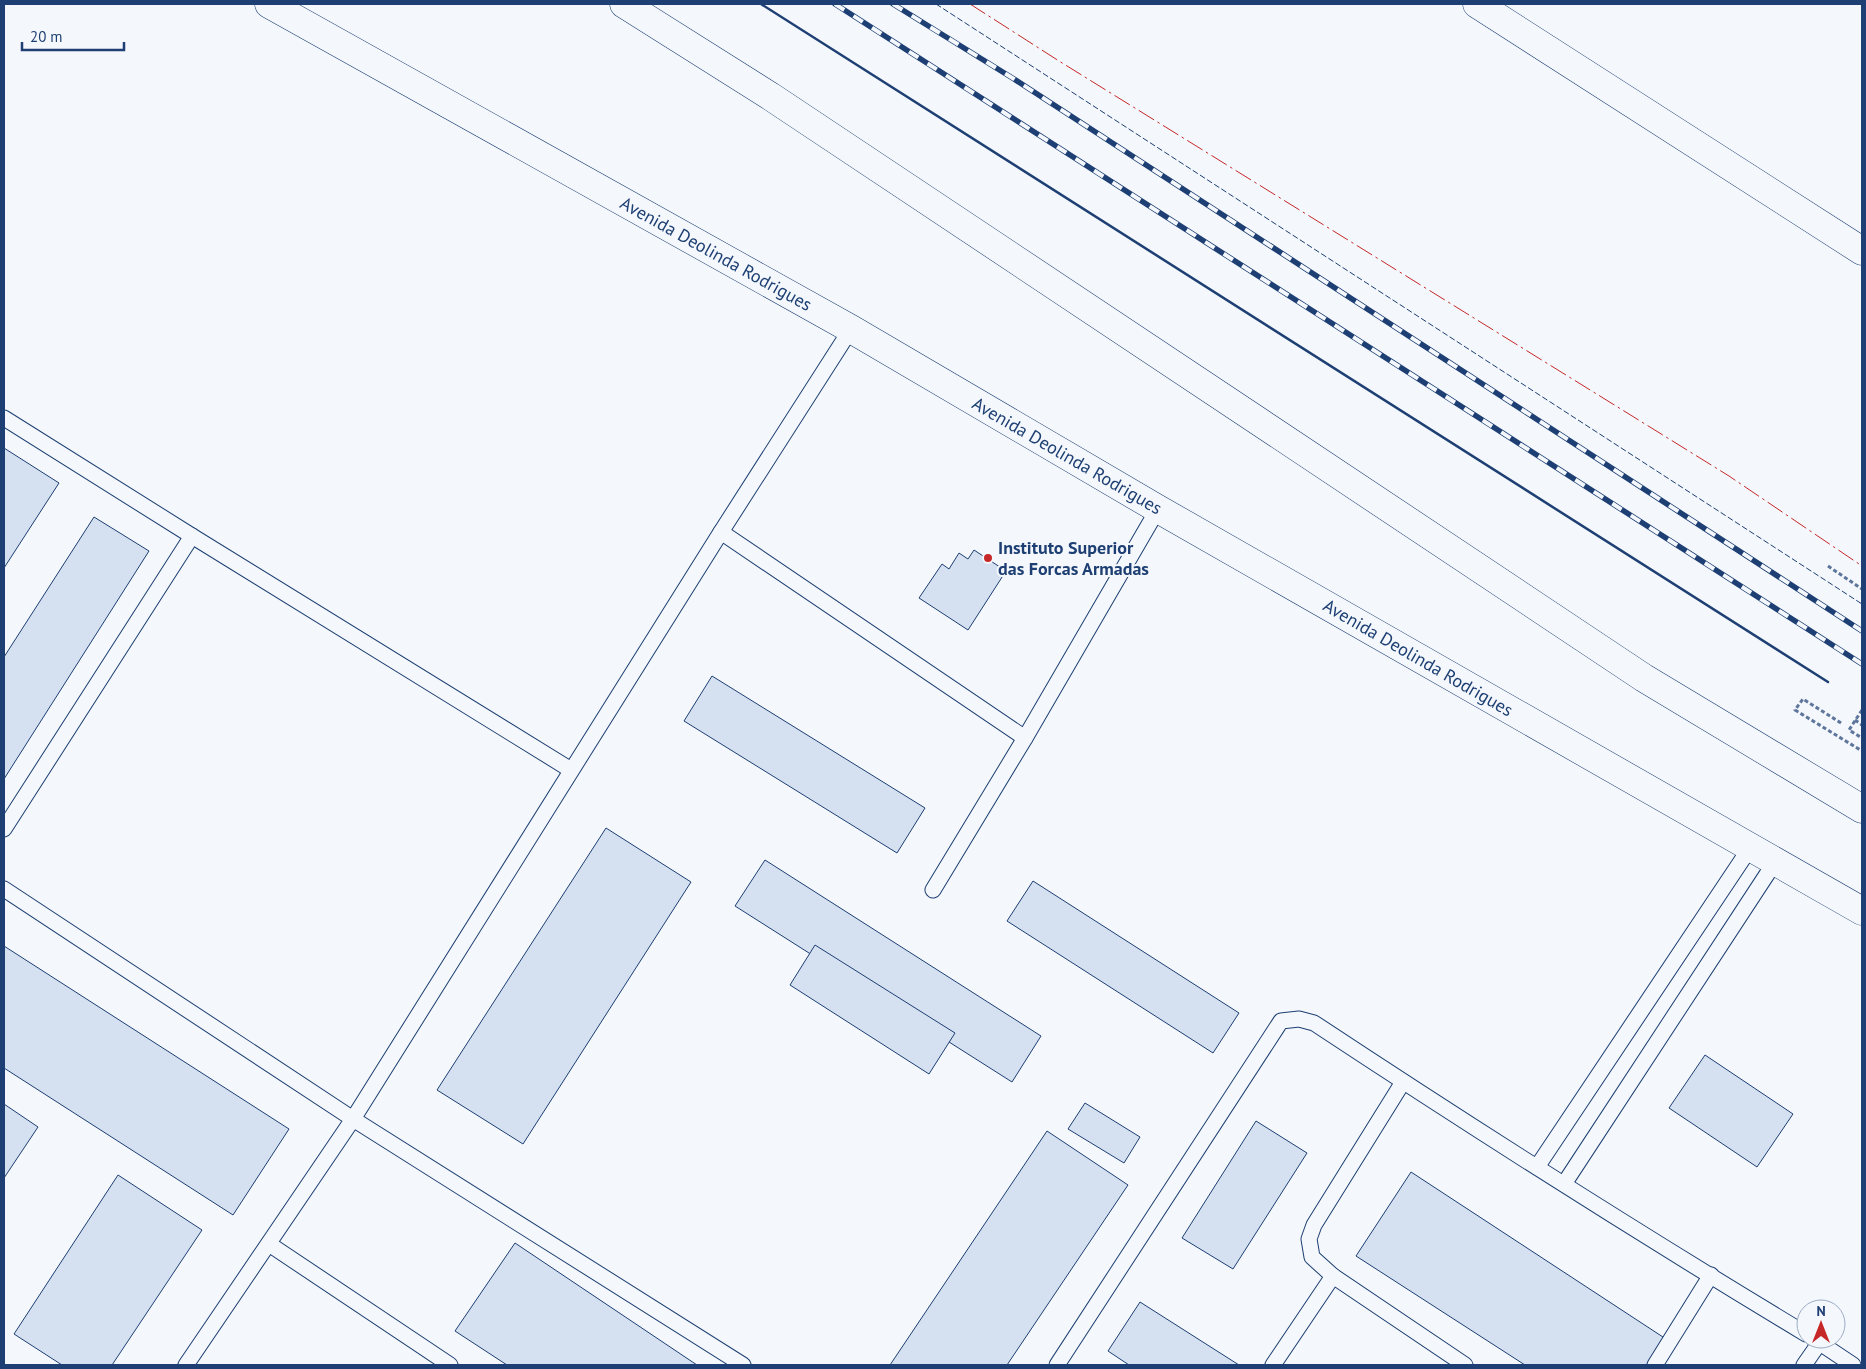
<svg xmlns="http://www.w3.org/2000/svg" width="1866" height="1369" viewBox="0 0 1866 1369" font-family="'PT Sans',sans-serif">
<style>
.building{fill:#d5e0f0;stroke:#1d3f73}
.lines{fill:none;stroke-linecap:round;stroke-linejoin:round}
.lane-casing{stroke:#1d3f73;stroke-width:17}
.street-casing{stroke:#1d3f73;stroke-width:29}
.highway-casing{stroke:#1d3f73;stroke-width:29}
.path{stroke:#5e769c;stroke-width:3;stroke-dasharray:4 2.5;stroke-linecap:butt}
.lane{stroke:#f4f7fb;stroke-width:15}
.street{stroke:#f4f7fb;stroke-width:28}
.highway{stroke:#f4f7fb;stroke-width:28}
.rail-casing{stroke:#1d3f73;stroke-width:5.5}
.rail{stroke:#f4f7fb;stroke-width:4;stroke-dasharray:11;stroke-linecap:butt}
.fence{stroke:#1d3f73;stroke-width:1;stroke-dasharray:6 2.5;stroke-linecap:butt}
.wall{stroke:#1d3f73;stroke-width:2.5}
.power{stroke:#c62828;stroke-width:1;stroke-dasharray:18 4 2.5 4;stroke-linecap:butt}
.poi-dot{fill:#c62828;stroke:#f4f7fb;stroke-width:2}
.labels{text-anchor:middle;stroke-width:4;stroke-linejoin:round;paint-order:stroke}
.street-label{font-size:18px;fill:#1d3f73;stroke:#f4f7fb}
.poi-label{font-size:18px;font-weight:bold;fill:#1d3f73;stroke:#f4f7fb;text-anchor:start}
</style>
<rect width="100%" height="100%" fill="#f4f7fb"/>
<g class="building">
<path d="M4 448 59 483 4 568Z"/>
<path d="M94 517 149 551 4 779V657Z"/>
<path d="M974 550 1006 571 968 630 919 598 942 564 949 569 959 553 968 559Z"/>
<path d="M712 676 925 808 897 853 684 721Z"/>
<path d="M606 828 691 882 523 1144 437 1090Z"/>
<path d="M765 860 1041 1036 1012 1082 735 906Z"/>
<path d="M1033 881 1239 1013 1213 1053 1007 921Z"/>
<path d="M815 945 955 1033 929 1074 790 985Z"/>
<path d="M4 946 289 1129 233 1215 4 1068Z"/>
<path d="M1705 1055 1793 1114 1757 1167 1669 1108Z"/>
<path d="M1085 1103 1140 1137 1124 1163 1068 1129Z"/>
<path d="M4 1104 38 1127 4 1178Z"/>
<path d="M1256 1121 1307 1153 1233 1269 1182 1238Z"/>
<path d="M1047 1131 1128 1185 1007 1365H890Z"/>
<path d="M1411 1172 1666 1339 1649 1365H1525L1356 1256Z"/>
<path d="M118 1175 202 1230 112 1365H62L14 1334Z"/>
<path d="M515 1243 697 1365H507L455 1331Z"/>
<path d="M1140 1302 1239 1365H1129L1108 1351Z"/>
</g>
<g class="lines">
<defs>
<g id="lane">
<path d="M4 418 192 536 571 770"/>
<path d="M721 532 851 329"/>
<path d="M4 829 192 536"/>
<path d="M4 889 353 1119 743 1365"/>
<path d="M933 890 1025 738 1158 509"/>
<path d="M1403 1082 1314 1225 1309 1239 1312 1257 1333 1276 1465 1365"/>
<path d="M1537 1167 1750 848"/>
<path d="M1564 1184 1775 862"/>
<path d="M269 1244 450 1365"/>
<path d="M1814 1339 1853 1365"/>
<path d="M186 1365 353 1119 721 532 1025 738"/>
<path d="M1057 1365 1281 1021 1299 1019 1314 1023C1476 1130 1640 1234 1806 1334"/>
<path d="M1273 1365 1333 1276"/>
<path d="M1655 1365 1711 1275"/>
<path d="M1804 1365 1820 1342"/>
</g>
<path id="street" d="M1477 4 1862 251"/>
<g id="highway">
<path d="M269 4 851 329 1158 509 1862 911"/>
<path d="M624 4 770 96 1644 678 1862 809"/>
</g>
</defs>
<use href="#lane" class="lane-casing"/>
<use href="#street" class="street-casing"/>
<use href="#highway" class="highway-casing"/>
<g class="path">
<path d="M1828 566 1862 589"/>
<path d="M1862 710 1849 730 1862 738"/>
<path d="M1855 720 1862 725"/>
<path d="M1841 723 1803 699 1795 710 1862 751"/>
</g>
<use href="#lane" class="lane"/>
<use href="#street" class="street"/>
<use href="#highway" class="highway"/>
<defs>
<g id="rail">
<path d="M835 4 1862 664"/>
<path d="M893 4 1014 79 1862 631"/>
</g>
</defs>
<use href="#rail" class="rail-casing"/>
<use href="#rail" class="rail"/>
<path class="fence" d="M936 4 1862 604"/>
<path class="wall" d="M761 4 1828 682"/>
<path class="power" d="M970 4 1059 61 1729 476 1862 566"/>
</g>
<circle class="poi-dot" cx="988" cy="558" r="5"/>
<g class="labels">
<g class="street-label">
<text transform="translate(716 254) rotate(29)" y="6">Avenida Deolinda Rodrigues</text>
<text transform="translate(1067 456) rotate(30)" y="6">Avenida Deolinda Rodrigues</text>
<text transform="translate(1418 658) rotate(30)" y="6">Avenida Deolinda Rodrigues</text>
</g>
<g class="poi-label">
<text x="998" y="554">Instituto Superior<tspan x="998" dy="21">das Forcas Armadas</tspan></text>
</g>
</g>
<rect width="1866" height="1369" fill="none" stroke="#1d3f73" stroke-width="10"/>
<g transform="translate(1821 1324)"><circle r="24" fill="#f4f7fb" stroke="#9eadc5"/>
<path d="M0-4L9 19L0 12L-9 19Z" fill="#c62828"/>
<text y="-8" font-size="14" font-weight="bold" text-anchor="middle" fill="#1d3f73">N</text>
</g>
<path d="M22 42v8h102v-8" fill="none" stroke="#1d3f73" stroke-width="2.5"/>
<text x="30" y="42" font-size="15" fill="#1d3f73" stroke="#f4f7fb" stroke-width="4" paint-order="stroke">20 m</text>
</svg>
